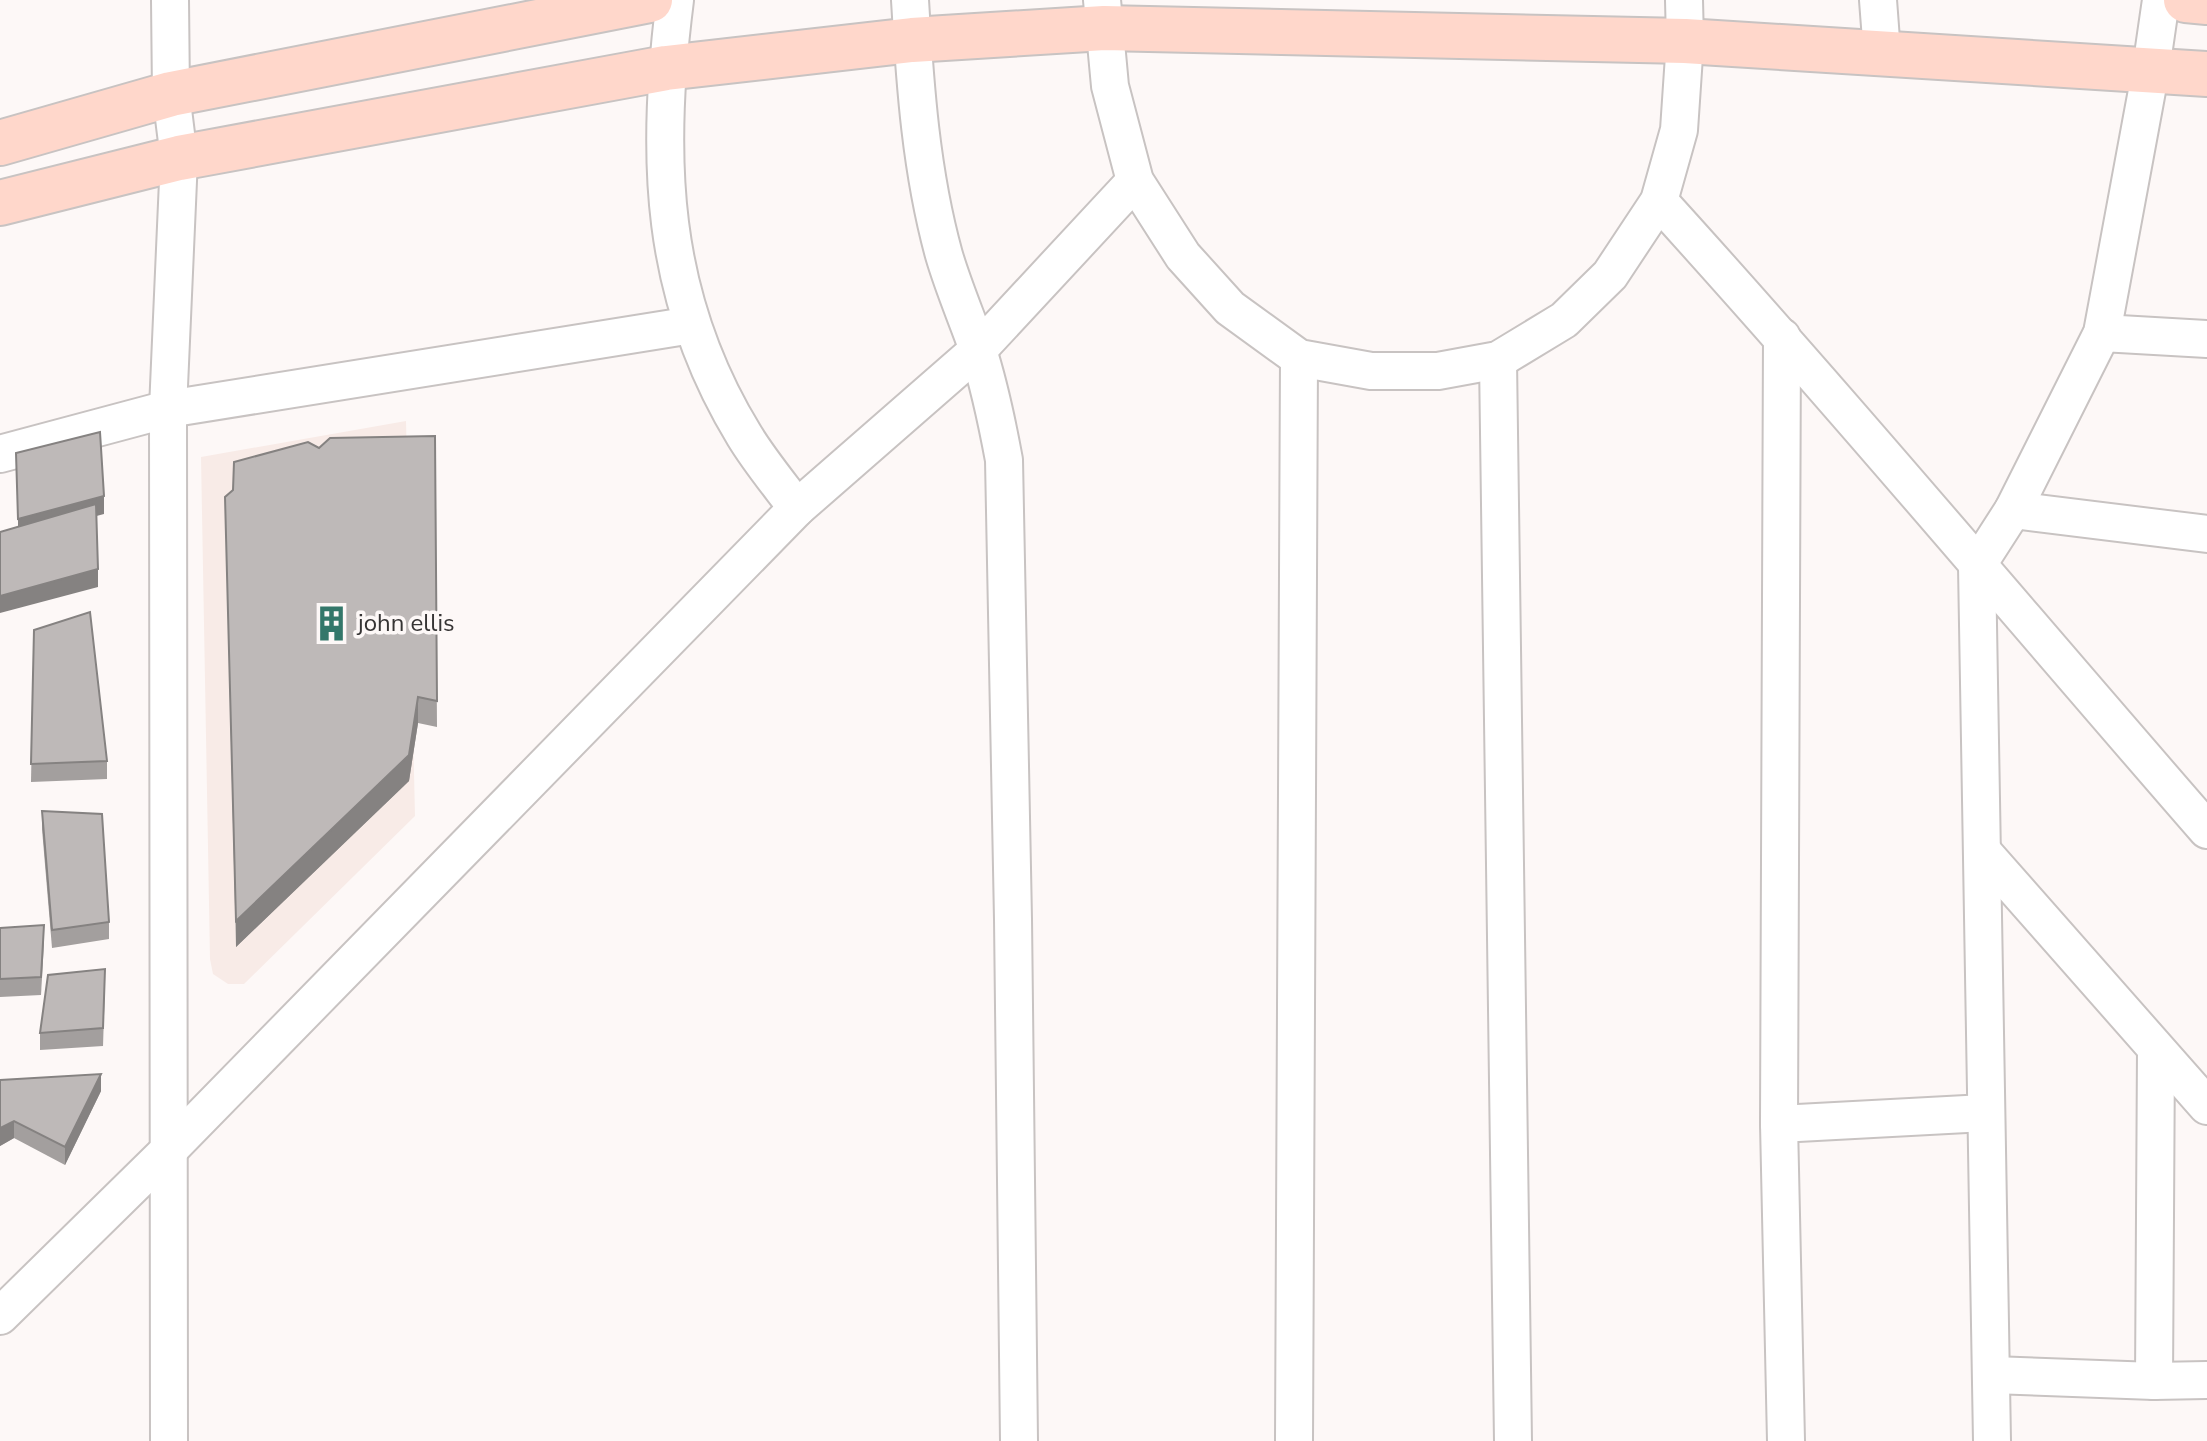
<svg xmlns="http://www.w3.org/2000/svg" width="2207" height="1441" viewBox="0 0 2207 1441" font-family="'Nunito Sans',sans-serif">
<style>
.built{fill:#f8ebe7}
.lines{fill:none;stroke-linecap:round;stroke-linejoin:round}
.street-casing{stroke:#c8c3c2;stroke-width:40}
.secondary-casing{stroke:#c8c3c2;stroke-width:48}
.street{stroke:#fff;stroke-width:36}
.secondary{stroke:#ffd7cb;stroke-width:44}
.wall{fill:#a39f9e}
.shaded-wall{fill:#858281}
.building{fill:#beb9b8;stroke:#858281;stroke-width:2}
.labels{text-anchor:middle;stroke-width:7;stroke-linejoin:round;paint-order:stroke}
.poi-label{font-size:24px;fill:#363434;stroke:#fdf8f7;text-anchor:start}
</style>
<rect width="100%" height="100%" fill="#fdf8f7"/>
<path class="built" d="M406 421 415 816 244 984H228L213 974 210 959 201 457Z"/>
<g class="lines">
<defs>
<g id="street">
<path d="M675 0C655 156 659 296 744 435 759 460 779 484 797 508"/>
<path d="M910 0C915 85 921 172 944 255 953 286 966 316 977 347 989 384 997 422 1004 460L1013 919 1019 1441"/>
<path d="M1102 0 1110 86 1135 181 1183 256 1230 308 1299 358 1371 371H1438L1498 360 1564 320 1610 275 1659 201 1679 130 1685 41 1684 0"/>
<path d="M1878 0 1882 53"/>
<path d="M1659 201C1846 407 2024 620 2207 830"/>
<path d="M2102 333 2207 339"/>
<path d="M1782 337 1779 1124 1786 1441"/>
<path d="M1498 360 1513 1441"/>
<path d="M0 454 168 409 692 325"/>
<path d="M2013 510 2207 534"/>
<path d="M1983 852 2207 1106"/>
<path d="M1779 1124 1985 1113"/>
<path d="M0 1316 167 1152 797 508 978 350 1135 181"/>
<path d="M1992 1375 2154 1381 2207 1380"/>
<path d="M2154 1381 2156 1050"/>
<path d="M169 1441 168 409 179 158 171 94 170 0"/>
<path d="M1294 1441 1299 358"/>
<path d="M1992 1441 1977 566 2013 510 2102 333 2151 69 2161 0"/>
</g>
<g id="secondary">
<path d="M2186 0 2207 2"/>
<path d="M0 143 171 94 650 0"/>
<path d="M0 203 179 158 666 68 912 40 1104 28 1685 41 2207 74"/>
</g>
</defs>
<use href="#street" class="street-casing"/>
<use href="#secondary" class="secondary-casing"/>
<use href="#street" class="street"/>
<use href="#secondary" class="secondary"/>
</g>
<g class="wall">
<path d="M435 436 437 727 418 723 409 781 236 947 225 497 319 448Z"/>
<path d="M34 630 107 761V779L31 782Z"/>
<path d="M42 811 109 922V939L52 948 42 829Z"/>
<path d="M0 928 44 943 41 995 0 997Z"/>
<path d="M105 986 103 1046 40 1050V1033Z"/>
<path d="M0 1080 101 1091 65 1165 14 1138 0 1146Z"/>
</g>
<g class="shaded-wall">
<path d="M104 496V514L18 537V519Z"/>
<path d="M98 569V587L0 613V596Z"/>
<path d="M418 697V723L409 781 236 947V921Z"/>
<path d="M101 1074V1091L65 1165V1147Z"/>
<path d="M14 1121V1138L0 1146V1128Z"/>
</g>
<g class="building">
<path d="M100 432 104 496 18 519 16 453Z"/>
<path d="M435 436 437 701 418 697 409 755 236 921 225 497 233 490 234 462 308 442 319 448 330 438Z"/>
<path d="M96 504 98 569 0 596V532Z"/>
<path d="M90 612 107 761 31 764 34 630Z"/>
<path d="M42 811 102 814 109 922 52 930Z"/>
<path d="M44 925 41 977 0 979V928Z"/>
<path d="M105 969 103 1028 40 1033 48 975Z"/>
<path d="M101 1074 65 1147 14 1121 0 1128V1080Z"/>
</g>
<defs>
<symbol id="building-bare" viewBox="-9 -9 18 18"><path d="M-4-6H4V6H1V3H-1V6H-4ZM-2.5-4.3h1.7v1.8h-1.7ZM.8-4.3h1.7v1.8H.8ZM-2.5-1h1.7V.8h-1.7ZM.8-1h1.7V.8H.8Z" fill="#34776a" stroke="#fdf8f7" stroke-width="2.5" paint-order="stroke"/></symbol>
</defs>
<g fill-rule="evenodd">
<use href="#building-bare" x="306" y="598" width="51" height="51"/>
</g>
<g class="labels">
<g class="poi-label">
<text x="358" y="631">john ellis</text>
</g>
</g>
</svg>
